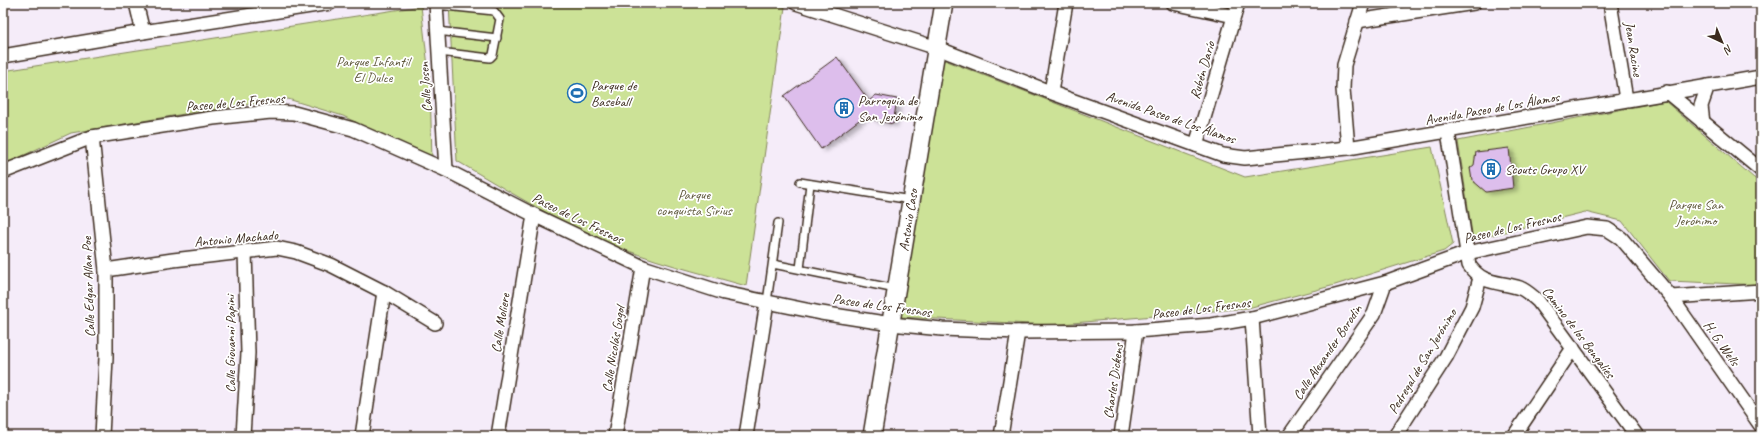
<svg xmlns="http://www.w3.org/2000/svg" width="1764" height="439" viewBox="0 0 1764 439" font-family="Caveat,sans-serif">
<style>
.green{fill:#cce297;stroke:#84865a}
.building{fill:#ddbeec;stroke:#3b2a1e;filter:url(#shadow)}
.lines{fill:none;stroke-linecap:round;stroke-linejoin:round}
.service-casing{stroke:#3b2a1e;stroke-width:10}
.minor-casing{stroke:#3b2a1e;stroke-width:16}
.tertiary-casing{stroke:#3b2a1e;stroke-width:20}
.service{stroke:#fff;stroke-width:7}
.minor{stroke:#fff;stroke-width:13}
.tertiary{stroke:#fff;stroke-width:17}
.labels{text-anchor:middle;stroke-width:3.5;stroke-linejoin:round;paint-order:stroke}
.street-label{font-size:14px;fill:#3b2a1e;stroke:#fff}
.park-label{font-size:14px;fill:#5f583c;stroke:#fff}
.poi-label{font-size:14px;fill:#3b2a1e;stroke:#fff;text-anchor:start}
</style>
<defs>
<filter id="shadow"><feDropShadow dx="4.5" dy="2.5" stdDeviation="2" flood-color="#0004"/></filter>
</defs>
<rect width="100%" height="100%" fill="#f5ecf9"/>
<filter id="ink" filterUnits="userSpaceOnUse"><feTurbulence type="fractalNoise" baseFrequency=".025" numOctaves="2"/><feDisplacementMap in="SourceGraphic" scale="8" xChannelSelector="R" yChannelSelector="G"/><feConvolveMatrix kernelMatrix="1 2 1 2 8 2 1 2 1" color-interpolation-filters="sRGB"/></filter>
<g filter="url(#ink)">
<g class="green">
<path d="M449 3H765L785 7 746 286C698 272 649 261 604 241 553 219 505 189 457 161Z"/>
<path d="M421 6 430 84 432 160 343 116 288 99 196 112 71 133 3 165V71Z"/>
<path d="M942 59 1245 177 1432 147 1453 244 1444 251 1335 285 1248 308 1049 325 900 317Z"/>
<path d="M1665 101 1754 178 1761 180V285L1669 281 1622 221 1585 212 1473 240 1458 141Z"/>
</g>
<g class="building">
<path d="M837 57 869 101 876 95 897 99 893 124 874 120 867 114 821 149 784 96Z"/>
<path d="M1509 148 1513 188 1486 192 1472 180 1470 168 1474 165 1476 152Z"/>
</g>
<g class="lines">
<defs>
<g id="service">
<path d="M436 5 494 11 500 19 493 55 490 58 439 52"/>
<path d="M437 31 497 38"/>
<path d="M800 182 911 200"/>
<path d="M773 264 896 289"/>
<path d="M800 269 810 184"/>
<path d="M767 302 778 223"/>
</g>
<g id="minor">
<path d="M136 3 143 32"/>
<path d="M436 3 446 170"/>
<path d="M796 3 937 48 1055 94 1223 155 1245 158 1348 148 1761 77"/>
<path d="M1173 3 1234 16"/>
<path d="M1610 3 1626 99"/>
<path d="M1357 21 1474 3"/>
<path d="M3 56 143 32 330 3"/>
<path d="M1051 92 1066 3"/>
<path d="M1667 92 1761 170"/>
<path d="M1703 123 1701 106 1708 86"/>
<path d="M1448 132 1469 265C1482 285 1499 281 1520 288 1527 291 1532 296 1538 301L1637 436"/>
<path d="M92 137 106 270V358L102 436"/>
<path d="M1196 145 1238 3"/>
<path d="M1348 148 1343 89 1344 65 1363 3"/>
<path d="M3 172 92 137 213 118 271 112 294 113 353 129 446 170 534 215 643 267 724 293 821 313 891 324 942 329 1018 332 1136 331 1211 325 1252 318 1385 283 1467 253 1587 227 1607 229 1621 238 1671 297 1761 426"/>
<path d="M106 270 173 260 277 248 296 252 331 265 384 292 435 323"/>
<path d="M1671 297 1761 291"/>
<path d="M1252 318 1260 436"/>
<path d="M243 436 248 353 245 252"/>
<path d="M362 436 384 292"/>
<path d="M498 436 534 215"/>
<path d="M615 436 643 267"/>
<path d="M746 436 767 302"/>
<path d="M1001 436 1018 332"/>
<path d="M1121 436 1136 331"/>
<path d="M1289 436 1374 314 1385 283"/>
<path d="M1395 436 1446 357 1472 307 1480 278"/>
<path d="M1514 436 1573 348"/>
</g>
<path id="tertiary" d="M872 436 944 3"/>
</defs>
<use href="#service" class="service-casing"/>
<use href="#minor" class="minor-casing"/>
<use href="#tertiary" class="tertiary-casing"/>
<use href="#service" class="service"/>
<use href="#minor" class="minor"/>
<use href="#tertiary" class="tertiary"/>
</g>
</g>
<defs>
<symbol id="stadium-ring" viewBox="-11 -11 22 22"><circle r="9.5" fill="#fff" stroke="#1f6fb2" stroke-width="1.5"/><path d="M0-5a6.5 5 0 1 0 0 10a6.5 5 0 1 0 0-10ZM-3.5-1.8h7v3.6h-7Z" fill="#1f6fb2"/></symbol>
<symbol id="building-ring" viewBox="-11 -11 22 22"><circle r="9.5" fill="#fff" stroke="#1f6fb2" stroke-width="1.5"/><path d="M-4-6H4V6H1V3H-1V6H-4ZM-2.5-4.3h1.7v1.8h-1.7ZM.8-4.3h1.7v1.8H.8ZM-2.5-1h1.7V.8h-1.7ZM.8-1h1.7V.8H.8Z" fill="#1f6fb2"/></symbol>
</defs>
<g fill-rule="evenodd">
<use href="#stadium-ring" x="566" y="82" width="22" height="22"/>
<use href="#building-ring" x="833" y="97" width="22" height="22"/>
<use href="#building-ring" x="1480" y="158" width="22" height="22"/>
</g>
<g class="labels">
<g class="street-label">
<text transform="translate(1634 49) rotate(81)" y="5">Jean Racine</text>
<text transform="translate(1202 70) rotate(-74)" y="5">Rubén Darío</text>
<text transform="translate(425 87) rotate(-94)" y="5">Calle Josen</text>
<text transform="translate(235 102) rotate(-5)" y="5">Paseo de Los Fresnos</text>
<text transform="translate(1492 108) rotate(-10)" y="5">Avenida Paseo de Los Álamos</text>
<text transform="translate(1171 117) rotate(19)" y="5">Avenida Paseo de Los Álamos</text>
<text transform="translate(578 218) rotate(26)" y="5">Paseo de Los Fresnos</text>
<text transform="translate(908 220) rotate(-81)" y="5">Antonio Caso</text>
<text transform="translate(1512 227) rotate(-13)" y="5">Paseo de Los Fresnos</text>
<text transform="translate(236 238) rotate(-5)" y="5">Antonio Machado</text>
<text transform="translate(88 287) rotate(-92)" y="5">Calle Edgar Allan Poe</text>
<text transform="translate(882 305) rotate(8)" y="5">Paseo de Los Fresnos</text>
<text transform="translate(1201 308) rotate(-7)" y="5">Paseo de Los Fresnos</text>
<text transform="translate(500 323) rotate(-81)" y="5">Calle Moliere</text>
<text transform="translate(1579 332) rotate(53)" y="5">Camino de los Bengalíes</text>
<text transform="translate(1722 343) rotate(55)" y="5">H. G. Wells</text>
<text transform="translate(230 344) rotate(-90)" y="5">Calle Giovanni Papini</text>
<text transform="translate(613 349) rotate(-81)" y="5">Calle Nicolás Gogol</text>
<text transform="translate(1327 352) rotate(-56)" y="5">Calle Alexander Borodin</text>
<text transform="translate(1422 361) rotate(-59)" y="5">Pedregal de San Jerónimo</text>
<text transform="translate(1113 381) rotate(-82)" y="5">Charles Dickens</text>
</g>
<g class="park-label">
<text x="373" y="66">Parque Infantil<tspan x="373" dy="16">El Dulce</tspan></text>
<text x="694" y="199">Parque<tspan x="694" dy="16">conquista Sirius</tspan></text>
<text x="1696" y="209">Parque San<tspan x="1696" dy="16">Jerónimo</tspan></text>
</g>
<g class="poi-label">
<text x="591" y="90">Parque de<tspan x="591" dy="16">Baseball</tspan></text>
<text x="858" y="105">Parroquia de<tspan x="858" dy="16">San Jerónimo</tspan></text>
<text x="1505" y="174">Scouts Grupo XV</text>
</g>
</g>
<rect width="1764" height="439" fill="none" stroke="#fff" stroke-width="16"/>
<rect x="8" y="8" width="1748" height="423" fill="none" stroke="#3b2a1e" stroke-width="1.5" filter="url(#ink)"/>
<g transform="translate(1722 42) rotate(136)" stroke="#ffffff" stroke-width="3" paint-order="stroke">
<path d="M0-3L7 15L0 10L-7 15Z" fill="#3b2a1e"/>
<text y="-6" font-size="11" font-weight="bold" text-anchor="middle" fill="#3b2a1e">N</text>
</g>
</svg>
